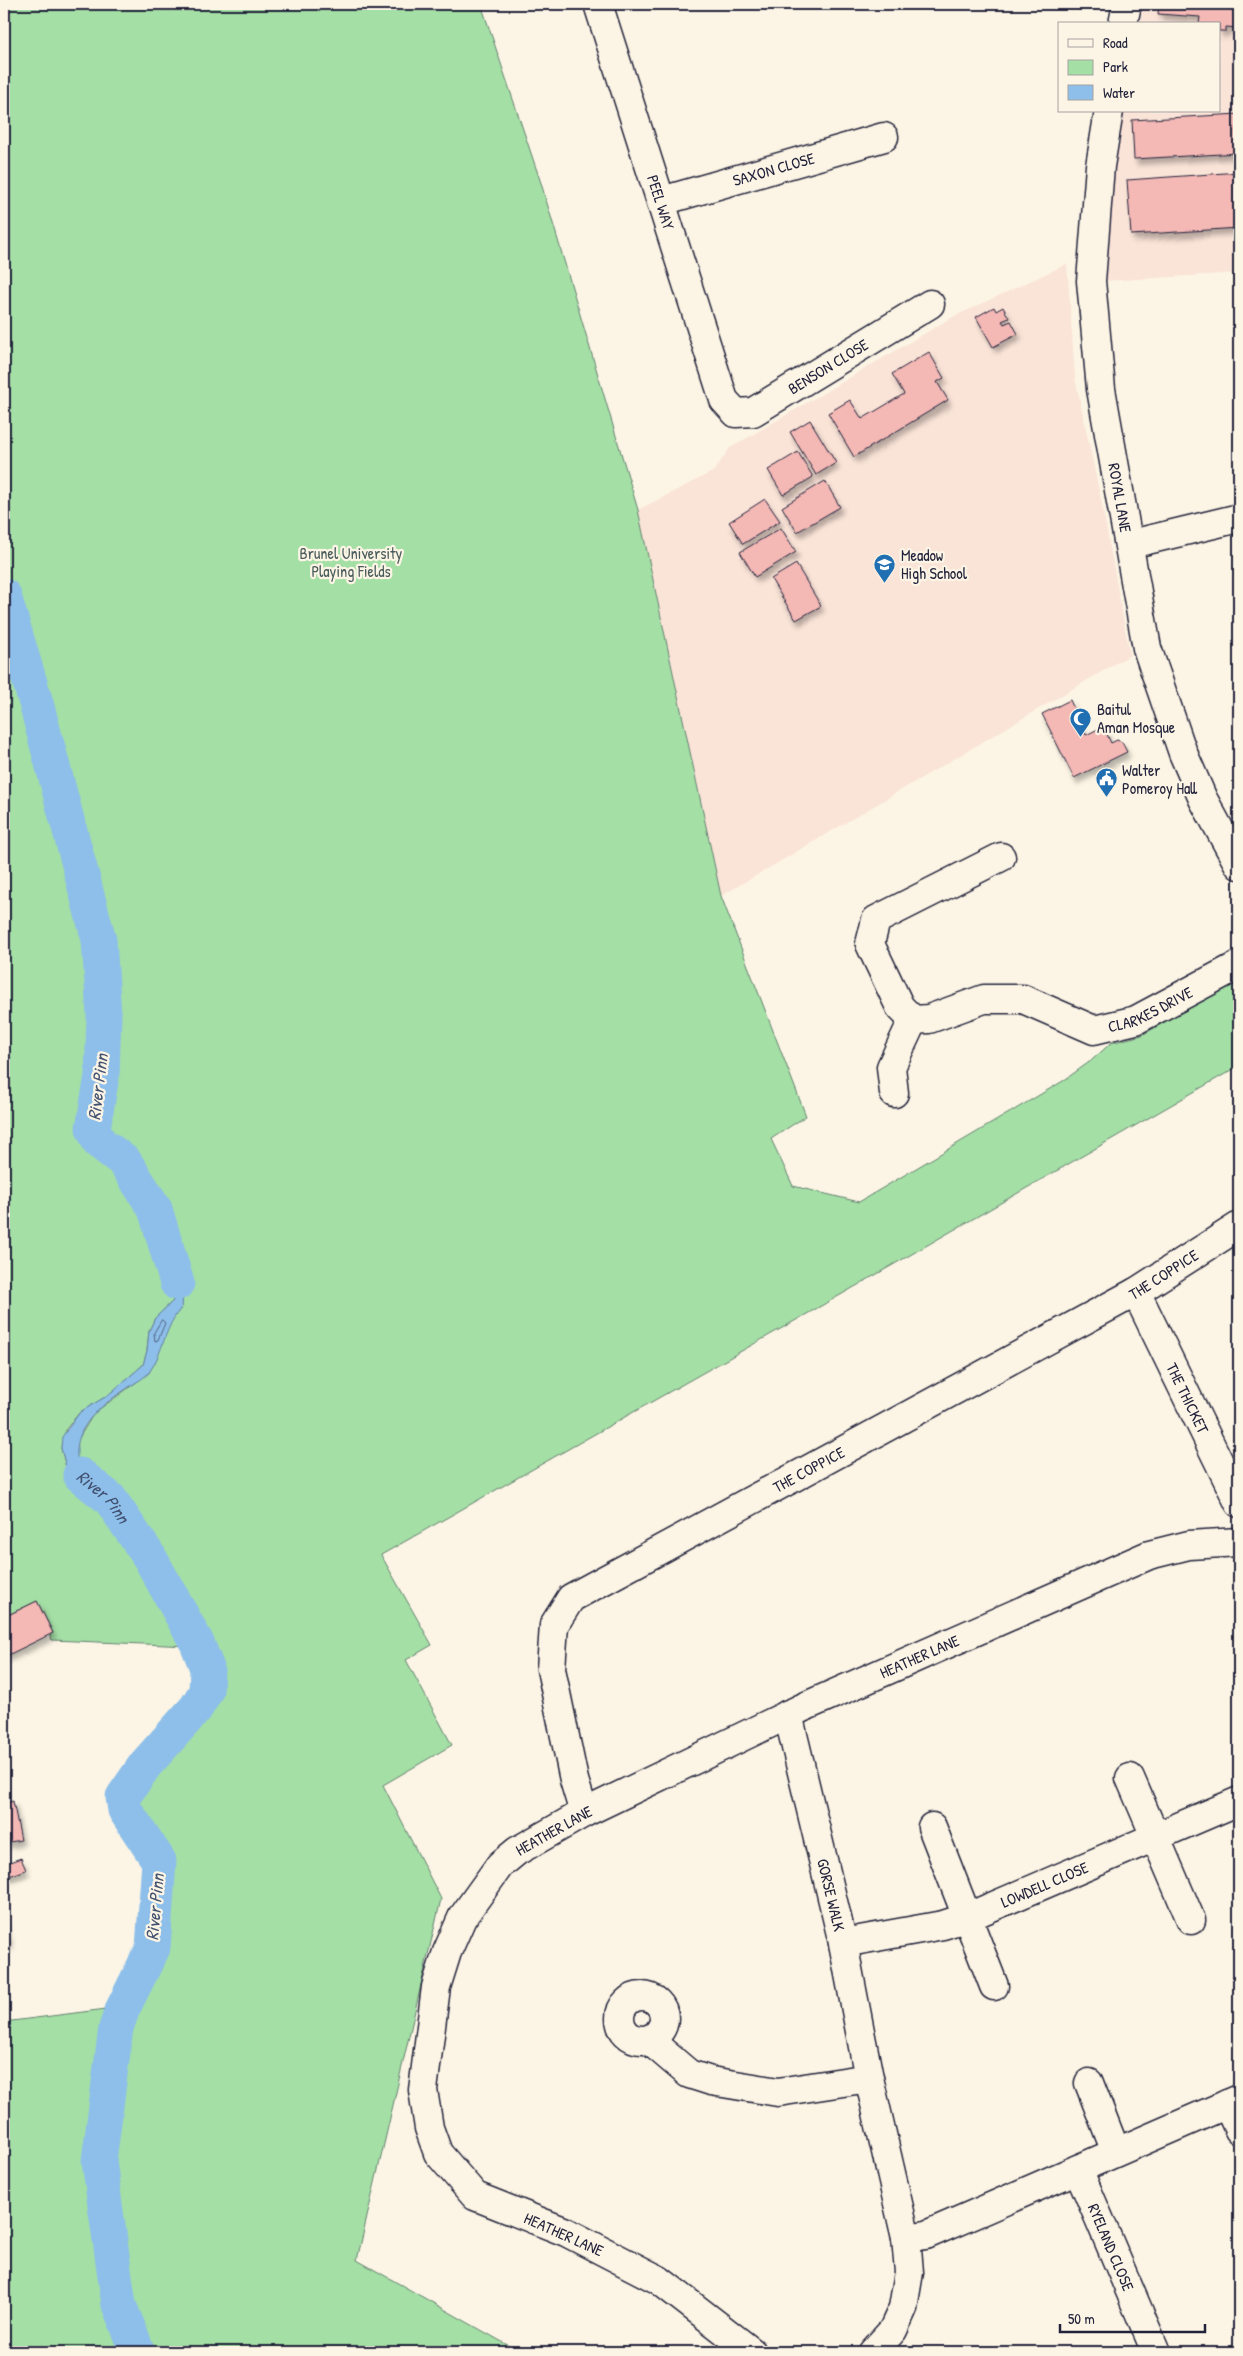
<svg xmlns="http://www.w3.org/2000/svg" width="1243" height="2356" viewBox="0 0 1243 2356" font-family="'Patrick Hand',sans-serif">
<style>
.built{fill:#fae3d7}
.green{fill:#a4dfa5;stroke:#638070;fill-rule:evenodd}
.water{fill:#8ebfea;stroke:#6380a4}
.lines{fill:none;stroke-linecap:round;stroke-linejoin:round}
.shore{stroke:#4d6181;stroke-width:1}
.river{stroke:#8ebfea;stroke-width:35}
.building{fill:#f4b8b5;stroke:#22223b;filter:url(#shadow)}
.minor-casing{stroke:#22223b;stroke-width:31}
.minor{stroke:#fcf5e5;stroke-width:28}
.labels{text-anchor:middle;stroke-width:4.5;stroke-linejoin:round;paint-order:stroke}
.street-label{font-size:16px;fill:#22223b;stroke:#fcf5e5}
.park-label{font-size:16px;fill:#495b5b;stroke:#fcf5e5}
.poi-label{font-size:16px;fill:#22223b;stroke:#fcf5e5;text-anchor:start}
.water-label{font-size:18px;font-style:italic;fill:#425170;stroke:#fcf5e5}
</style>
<defs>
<filter id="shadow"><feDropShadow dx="3" dy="5.5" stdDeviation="2.5" flood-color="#0004"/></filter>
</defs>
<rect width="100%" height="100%" fill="#fcf5e5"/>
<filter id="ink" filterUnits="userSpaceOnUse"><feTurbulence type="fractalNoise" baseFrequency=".02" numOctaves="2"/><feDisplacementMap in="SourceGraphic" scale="10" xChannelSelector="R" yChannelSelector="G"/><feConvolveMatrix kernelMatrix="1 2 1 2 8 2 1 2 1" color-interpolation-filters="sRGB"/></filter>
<g filter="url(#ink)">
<g class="built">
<path d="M1127 4H1239V273L1103 281 1109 111H1219V24H1123Z"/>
<path d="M1067 264 1075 378 1102 505 1130 655 721 896 638 510 714 471 730 448 951 318Z"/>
</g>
<path class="green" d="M4 4H481L541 183 638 510 721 896 806 1116 771 1139 793 1186 859 1202 1063 1081 1092 1060 1111 1043 1142 1035 1239 979V1066L844 1293 381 1555 432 1645 406 1660 452 1745 383 1785 441 1899 357 2260 520 2352H4V2022L122 2007 146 1945 154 1863 120 1818 117 1794 199 1689V1666L189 1646 52 1640 50 1634 53 1633 37 1601 4 1617ZM166 1264 183 1290 182 1307 172 1318 149 1373 94 1413 77 1441 76 1457 79 1468 114 1509 67 1471 61 1448 66 1429 80 1412 107 1396 143 1365 147 1351 149 1331 155 1318 173 1301V1278Z"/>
<path class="water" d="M163 1236C184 1266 185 1271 182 1307 164 1327 164 1351 150 1371 146 1377 138 1381 132 1385 102 1405 68 1427 79 1468L111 1489 115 1510 67 1471 61 1448 62 1437 80 1412 107 1396 143 1365 147 1351 149 1331 155 1318 173 1301V1278L166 1264Z"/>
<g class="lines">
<path class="shore" d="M162 1320 165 1323 158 1340 155 1341 154 1333Z"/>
<g class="river">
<path d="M4 596 36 703 99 940 104 1015 102 1076 93 1128 99 1142 125 1162 155 1209 177 1283"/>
<path id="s1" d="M80 1475 110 1499 150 1558 197 1643 207 1668 206 1691 196 1708 145 1765 123 1797 125 1810 159 1861 153 1948 123 2008 116 2028 99 2161 119 2305 138 2352"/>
</g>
</g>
<g class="building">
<path d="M1159 4H1239V28L1226 27V31H1219V24H1199L1200 17 1158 14Z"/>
<path d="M1239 114V153L1134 159 1132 120Z"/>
<path d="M1239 172V228L1131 235 1127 180Z"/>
<path d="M994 307 996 311 1003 307 1009 318 1002 321 1004 324 1011 321 1018 334 993 347 976 317Z"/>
<path d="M929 352 944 378 937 382 948 400 854 457 828 413 850 400 862 419 904 394 892 374Z"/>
<path d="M810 420 836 463 816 475 790 432Z"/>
<path d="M798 452 813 477 783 495 768 470Z"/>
<path d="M825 481 840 507 797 532 782 507Z"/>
<path d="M765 499 780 521 743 544 729 522Z"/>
<path d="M781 528 796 552 755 577 740 552Z"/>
<path d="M796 564 821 606 796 620 771 579Z"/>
<path d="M1070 700 1086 735 1100 728 1105 730 1111 743 1117 740 1122 742 1127 752 1074 778 1042 714Z"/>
<path d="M37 1601 53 1633 4 1657V1617Z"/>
<path d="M4 1793 6 1803 13 1801 21 1840 4 1843Z"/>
<path d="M21 1858 26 1870 4 1878V1864Z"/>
<path d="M4 1921 10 1943 4 1945Z"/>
</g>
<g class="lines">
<defs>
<g id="minor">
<path id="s2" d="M598 4 724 400 736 413 753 412 930 304"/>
<path d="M1123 24 1127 4"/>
<path id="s3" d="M1109 111 1100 166 1091 281 1101 389 1147 648 1183 753 1203 799 1239 865"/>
<path id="s4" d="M662 201 884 137"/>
<path d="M1131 544 1239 518"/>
<path id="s5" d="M1001 857 876 920 870 944 900 1007 913 1020 929 1019 984 999H1023L1094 1030 1136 1020 1239 965"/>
<path d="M894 1093 891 1067 913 1020"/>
<path id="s6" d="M1136 1292 1239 1503"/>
<path id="s7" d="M788 1714 843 1943 869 2078 906 2238 909 2272 903 2308 893 2330 873 2352"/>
<path d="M1130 1778 1191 1920"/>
<path id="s8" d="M584 1813 574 1780 551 1669 554 1625 571 1598 1136 1292 1239 1226"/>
<path d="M932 1827 994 1986"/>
<path id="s9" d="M843 1943 943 1925 968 1917 1239 1801"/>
<circle cx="642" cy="2018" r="22"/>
<path d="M649 2040 689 2074 711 2081 778 2092 869 2078"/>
<path d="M1089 2083 1116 2152"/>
<path d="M1227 2104 1239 2130"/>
<path id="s10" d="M1078 2169 1156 2352"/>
<path d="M906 2238 926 2235 1239 2099"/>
<path id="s11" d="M752 2352 659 2280 566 2232 475 2196 438 2153 429 2128 423 2090 436 1987 447 1952 462 1918 500 1865 517 1851 584 1813 804 1707 1149 1555 1189 1545 1239 1542"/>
</g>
</defs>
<use href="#minor" class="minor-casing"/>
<use href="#minor" class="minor"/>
</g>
</g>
<defs>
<symbol id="school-pin" viewBox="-11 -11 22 30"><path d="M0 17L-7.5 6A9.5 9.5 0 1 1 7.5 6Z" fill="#1f6fb2" stroke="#fcf5e5"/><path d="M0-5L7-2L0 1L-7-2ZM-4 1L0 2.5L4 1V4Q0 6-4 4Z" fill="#fff"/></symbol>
<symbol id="mosque-pin" viewBox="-11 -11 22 30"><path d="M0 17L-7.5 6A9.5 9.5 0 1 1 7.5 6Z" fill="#1f6fb2" stroke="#fcf5e5"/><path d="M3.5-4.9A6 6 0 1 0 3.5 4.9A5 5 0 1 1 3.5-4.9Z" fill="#fff"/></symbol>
<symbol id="civic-pin" viewBox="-11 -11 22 30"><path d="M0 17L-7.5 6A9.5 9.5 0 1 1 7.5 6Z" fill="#1f6fb2" stroke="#fcf5e5"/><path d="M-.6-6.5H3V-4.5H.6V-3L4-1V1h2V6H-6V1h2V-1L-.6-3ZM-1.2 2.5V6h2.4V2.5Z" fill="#fff"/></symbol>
</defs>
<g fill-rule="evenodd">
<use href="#school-pin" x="872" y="552" width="25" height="34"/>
<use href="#mosque-pin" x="1068" y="706" width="25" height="34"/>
<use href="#civic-pin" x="1094" y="766" width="25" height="34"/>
</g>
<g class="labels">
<g class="street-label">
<text dy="6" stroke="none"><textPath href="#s4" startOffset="116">SAXON CLOSE</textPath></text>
<text dy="6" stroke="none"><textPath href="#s2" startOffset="208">PEEL WAY</textPath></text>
<text dy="6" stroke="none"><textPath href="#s2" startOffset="538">BENSON CLOSE</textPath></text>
<text dy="6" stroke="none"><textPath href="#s3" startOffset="390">ROYAL LANE</textPath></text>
<text dy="6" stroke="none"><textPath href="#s5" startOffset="504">CLARKES DRIVE</textPath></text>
<text dy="6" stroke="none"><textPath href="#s8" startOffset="899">THE COPPICE</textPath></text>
<text dy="6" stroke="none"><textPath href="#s6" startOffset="118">THE THICKET</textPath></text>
<text dy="6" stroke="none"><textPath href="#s8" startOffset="494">THE COPPICE</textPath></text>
<text dy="6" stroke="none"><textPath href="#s11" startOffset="1154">HEATHER LANE</textPath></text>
<text dy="6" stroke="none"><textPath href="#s11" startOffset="749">HEATHER LANE</textPath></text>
<text dy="6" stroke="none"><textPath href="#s9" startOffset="211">LOWDELL CLOSE</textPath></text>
<text dy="6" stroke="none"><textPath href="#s7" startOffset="186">GORSE WALK</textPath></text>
<text transform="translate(564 2234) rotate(24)" y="6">HEATHER LANE</text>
<text dy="6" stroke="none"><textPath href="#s10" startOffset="85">RYELAND CLOSE</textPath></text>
</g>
<g class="park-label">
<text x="351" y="559">Brunel University<tspan x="351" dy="18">Playing Fields</tspan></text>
</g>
<g class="poi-label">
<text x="901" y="561">Meadow<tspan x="901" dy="18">High School</tspan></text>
<text x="1097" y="715">Baitul<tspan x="1097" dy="18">Aman Mosque</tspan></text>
<text x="1122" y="776">Walter<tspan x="1122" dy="18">Pomeroy Hall</tspan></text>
</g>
<g class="water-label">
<text transform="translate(98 1087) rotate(-83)" y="6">River Pinn</text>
<text dy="6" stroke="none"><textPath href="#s1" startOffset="32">River Pinn</textPath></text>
<text transform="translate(155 1907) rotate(-85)" y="6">River Pinn</text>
</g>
</g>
<rect width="1243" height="2356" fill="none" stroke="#fcf5e5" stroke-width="20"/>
<rect x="10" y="10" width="1223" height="2336" fill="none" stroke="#22223b" stroke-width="2" filter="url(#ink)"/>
<rect x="1058" y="22" width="162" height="90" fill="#fcf5e5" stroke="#a5a1a1"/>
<rect x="1068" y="39" width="25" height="8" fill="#fcf5e5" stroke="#a5a1a1"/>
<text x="1103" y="48" font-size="15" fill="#22223b">Road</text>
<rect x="1068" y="60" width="25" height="15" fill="#a4dfa5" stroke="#a5a1a1"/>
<text x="1103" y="72" font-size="15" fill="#22223b">Park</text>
<rect x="1068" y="85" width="25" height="15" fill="#8ebfea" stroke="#a5a1a1"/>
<text x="1103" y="98" font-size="15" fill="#22223b">Water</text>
<path d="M1060 2324v8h145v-8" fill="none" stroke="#22223b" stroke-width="2.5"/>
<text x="1068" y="2324" font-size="15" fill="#22223b" stroke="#fcf5e5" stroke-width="4" paint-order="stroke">50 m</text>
</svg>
